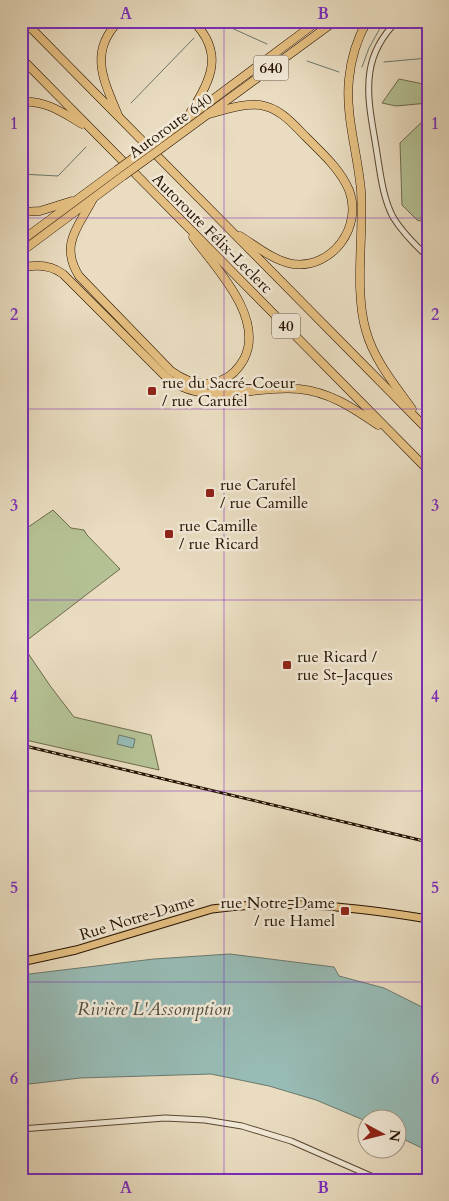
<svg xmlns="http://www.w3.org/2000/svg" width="449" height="1201" viewBox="0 0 449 1201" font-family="Cardo,serif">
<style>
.green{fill:#b4c194;stroke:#6d6a4a}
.water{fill:#97bbb5;stroke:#6a786d}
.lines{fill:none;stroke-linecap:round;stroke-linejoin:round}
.stream{stroke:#6a786d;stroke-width:1}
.minor-casing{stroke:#574530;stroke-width:7}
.major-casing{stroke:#261300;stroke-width:9}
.highway-casing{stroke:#261300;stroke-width:9}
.minor{stroke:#f1e8d6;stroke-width:5}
.major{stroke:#e4be80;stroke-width:7}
.highway{stroke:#e4be80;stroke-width:8}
.rail-casing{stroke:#261300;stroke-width:3}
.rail{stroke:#f1e8d6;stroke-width:1;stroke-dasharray:4;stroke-linecap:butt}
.highway-bridge-casing{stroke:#261300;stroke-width:9;stroke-linecap:butt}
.highway-bridge{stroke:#e4be80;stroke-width:8}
.grid{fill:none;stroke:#7b2cbf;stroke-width:1;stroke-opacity:0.55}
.poi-dot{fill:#8f2418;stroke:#f1e8d6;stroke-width:2}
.labels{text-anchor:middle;stroke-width:5;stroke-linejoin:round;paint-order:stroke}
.shield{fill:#f1e8d6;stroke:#635340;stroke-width:1}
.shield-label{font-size:15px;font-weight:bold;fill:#261300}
.street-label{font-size:16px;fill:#261300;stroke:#f1e8d6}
.poi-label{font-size:16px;fill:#261300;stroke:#f1e8d6;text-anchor:start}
.water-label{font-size:18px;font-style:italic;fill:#4e4e3f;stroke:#f1e8d6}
.neatline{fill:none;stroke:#7b2cbf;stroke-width:2}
.grid-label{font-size:16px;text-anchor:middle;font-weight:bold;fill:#7b2cbf}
</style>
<rect width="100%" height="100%" fill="#e9dcc0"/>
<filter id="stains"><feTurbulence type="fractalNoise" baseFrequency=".004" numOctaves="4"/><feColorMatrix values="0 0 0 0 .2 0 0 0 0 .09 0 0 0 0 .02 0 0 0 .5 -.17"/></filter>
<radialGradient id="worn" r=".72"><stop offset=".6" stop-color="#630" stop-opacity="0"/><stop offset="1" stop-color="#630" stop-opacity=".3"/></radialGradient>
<g class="green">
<path d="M399 79 428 85V103L396 106 382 103Z"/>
<path d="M428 116V223L417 220 402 205 400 143Z"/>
<path d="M53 510 71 528 84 530 87 535 120 569 26 641 21 634V532Z"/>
<path d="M21 643 51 687 74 717 151 735 159 770 21 739Z"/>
</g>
<g class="water">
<path d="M119 735 135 739 133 748 117 744Z"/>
<path d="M230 954 334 967 339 976 384 988 428 1010V1151L397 1136 396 1118H366V1121L316 1100 269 1086 211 1074 80 1078 21 1085V975L154 959Z"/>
</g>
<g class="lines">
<g class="stream">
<path d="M216 21 267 44"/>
<path d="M307 61 339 72"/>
<path d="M384 62 428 58"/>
<path d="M362 67 369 48 384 21"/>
<path d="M131 103 194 38"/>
<path d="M21 174 58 176 86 147"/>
</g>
<defs>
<g id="minor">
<path d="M397 21C383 35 373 52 370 71 366 96 372 122 376 147 380 170 382 196 393 217 402 232 415 245 428 257"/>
<path d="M21 1129 165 1118 205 1120 242 1126 291 1141 380 1180"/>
</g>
<path id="major" d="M21 962 76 950 212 909C285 899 356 907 428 919"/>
<g id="highway">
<path d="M24 21 428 430"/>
<path d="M367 21C357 39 351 58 349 79 345 116 358 154 361 191 364 235 354 290 366 331 374 360 395 385 412 409"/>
<path d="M21 58 428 470"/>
<path d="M21 102C45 100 62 112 82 124"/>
<path d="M190 113C211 81 225 53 193 21"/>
<path d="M208 114C225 110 243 103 260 105 280 108 293 124 306 137 322 153 340 169 349 190 363 226 333 269 293 264 274 261 256 246 240 236"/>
<path d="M118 115C104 81 88 52 119 21"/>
<path d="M157 141 318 21"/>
<path d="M163 147 335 21"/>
<path d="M93 199C79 226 59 244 79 276L171 371C186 382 204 388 222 380 232 376 239 368 244 359 265 318 216 268 193 237"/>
<path d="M21 212 40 211 72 201"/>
<path d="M21 241 117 170"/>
<path d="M21 252 123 176"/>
<path d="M21 268C36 264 51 265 63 274L166 377C205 409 255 384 299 389 330 392 353 408 378 425"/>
</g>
</defs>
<use href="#minor" class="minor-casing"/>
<use href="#major" class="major-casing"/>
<use href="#highway" class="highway-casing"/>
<use href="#minor" class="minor"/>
<use href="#major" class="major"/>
<use href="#highway" class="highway"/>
<defs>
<path id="rail" d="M21 745 428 842"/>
</defs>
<use href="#rail" class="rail-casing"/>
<use href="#rail" class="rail"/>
<defs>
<g id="highway-bridge">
<path d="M117 170 157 141"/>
<path d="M123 176 163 147"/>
</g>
</defs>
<use href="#highway-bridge" class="highway-bridge-casing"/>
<use href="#highway-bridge" class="highway-bridge"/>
</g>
<path class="grid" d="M224 21V1180M21 218H428M21 409H428M21 600H428M21 791H428M21 982H428"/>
<g class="poi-dot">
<rect x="147" y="386" width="10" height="10" rx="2.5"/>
<rect x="205" y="488" width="10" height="10" rx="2.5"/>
<rect x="164" y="529" width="10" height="10" rx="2.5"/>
<rect x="282" y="660" width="10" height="10" rx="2.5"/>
<rect x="340" y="906" width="10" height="10" rx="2.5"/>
</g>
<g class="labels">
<g class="shield">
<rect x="253.5" y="55.5" width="35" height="25" rx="4"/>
<rect x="272" y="313.5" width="28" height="25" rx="4"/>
</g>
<g class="shield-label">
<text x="271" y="73">640</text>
<text x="286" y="331">40</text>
</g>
<g class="street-label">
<text transform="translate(170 125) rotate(-36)" y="6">Autoroute 640</text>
<text transform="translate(213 233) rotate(45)" y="6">Autoroute Félix-Leclerc</text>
<text transform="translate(137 917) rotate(-17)" y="6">Rue Notre-Dame</text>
</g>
<g class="poi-label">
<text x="162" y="388">rue du Sacré-Coeur<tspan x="162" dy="18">/ rue Carufel</tspan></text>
<text x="220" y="490">rue Carufel<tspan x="220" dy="18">/ rue Camille</tspan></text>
<text x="179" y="531">rue Camille<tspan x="179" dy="18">/ rue Ricard</tspan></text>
<text x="297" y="662">rue Ricard /<tspan x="297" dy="18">rue St-Jacques</tspan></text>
<text x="335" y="908" text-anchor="end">rue Notre-Dame<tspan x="335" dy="18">/ rue Hamel</tspan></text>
</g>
<g class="water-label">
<text x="154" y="1015">Rivière L'Assomption</text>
</g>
</g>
<rect width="449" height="1201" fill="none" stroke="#e9dcc0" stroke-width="55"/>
<g transform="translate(382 1134) rotate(97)"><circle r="24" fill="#f1e8d6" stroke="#a09380"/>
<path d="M0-4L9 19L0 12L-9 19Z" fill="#8f2418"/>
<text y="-8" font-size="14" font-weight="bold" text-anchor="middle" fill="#261300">N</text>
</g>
<rect x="28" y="28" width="394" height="1146" class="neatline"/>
<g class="grid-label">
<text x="126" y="19">A</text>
<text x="323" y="19">B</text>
<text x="14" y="129">1</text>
<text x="435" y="129">1</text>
<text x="14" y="320">2</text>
<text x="435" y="320">2</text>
<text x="14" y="511">3</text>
<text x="435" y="511">3</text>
<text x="14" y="702">4</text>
<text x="435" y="702">4</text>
<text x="14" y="893">5</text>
<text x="435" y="893">5</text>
<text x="14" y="1084">6</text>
<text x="435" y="1084">6</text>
<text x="126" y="1193">A</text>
<text x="323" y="1193">B</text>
</g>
<rect width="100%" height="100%" filter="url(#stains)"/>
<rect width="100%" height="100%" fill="url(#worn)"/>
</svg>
